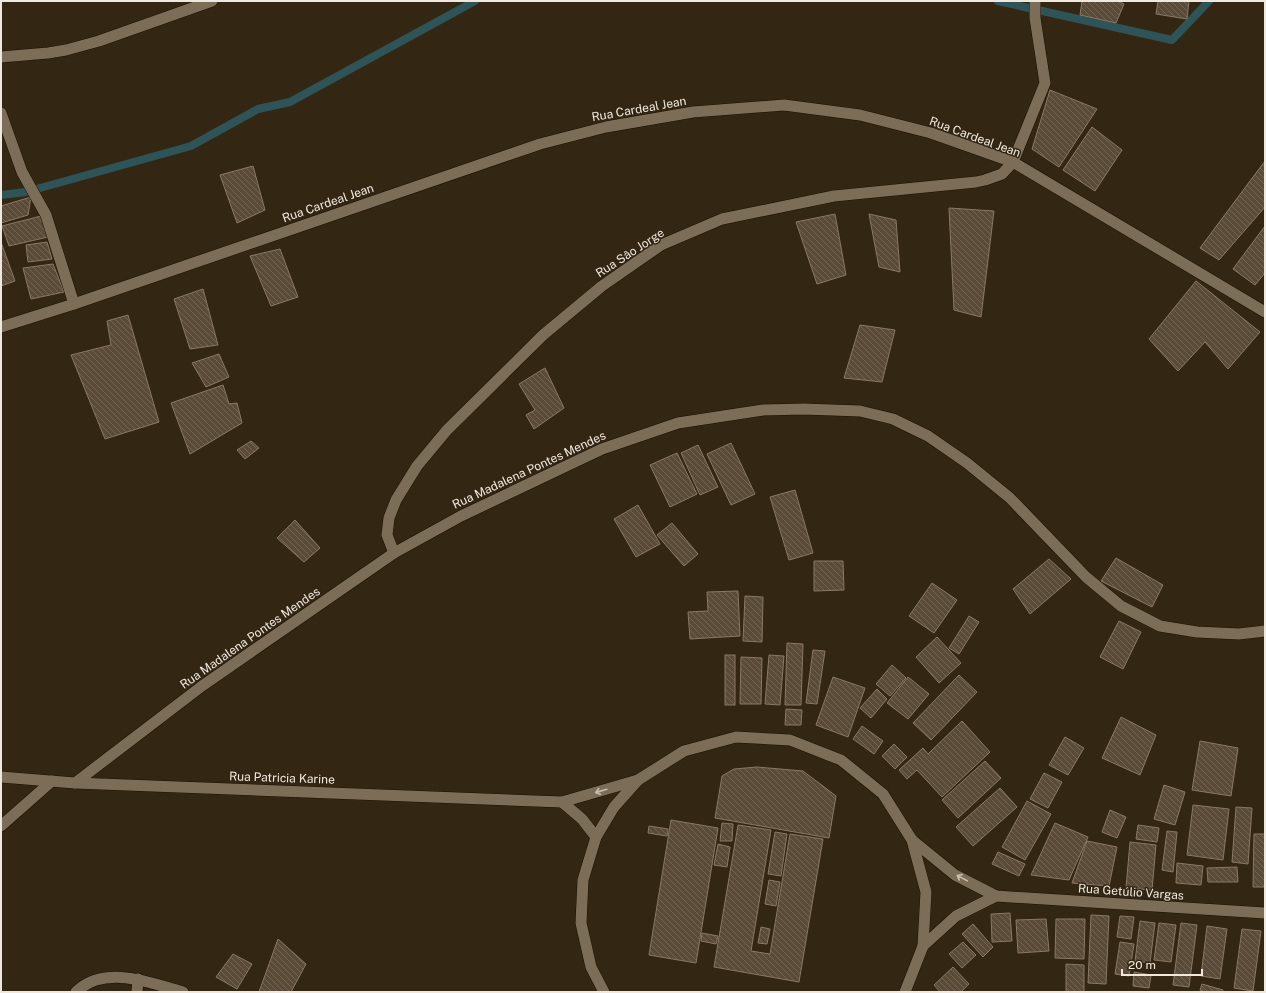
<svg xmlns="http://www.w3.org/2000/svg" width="1266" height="993" viewBox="0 0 1266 993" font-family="'Public Sans',sans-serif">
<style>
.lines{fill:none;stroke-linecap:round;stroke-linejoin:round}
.stream{stroke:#2e5457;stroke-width:8}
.building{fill:url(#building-back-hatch);stroke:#8a7865}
.minor-casing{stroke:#1b0f01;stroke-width:12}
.secondary-casing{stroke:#1b0f01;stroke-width:12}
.minor{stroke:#7c6d58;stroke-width:11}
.secondary{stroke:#7c6d58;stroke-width:11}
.oneway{stroke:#c8bdae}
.labels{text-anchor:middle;stroke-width:3;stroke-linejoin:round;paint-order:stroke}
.street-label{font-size:12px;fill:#f1e8dd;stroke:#332714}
</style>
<defs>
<pattern id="building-back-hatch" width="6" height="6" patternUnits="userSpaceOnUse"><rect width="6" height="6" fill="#5a4a38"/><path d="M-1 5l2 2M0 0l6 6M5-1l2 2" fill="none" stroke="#726454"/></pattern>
</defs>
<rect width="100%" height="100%" fill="#332714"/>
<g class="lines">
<g class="stream">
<path d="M998 1 1172 40 1209 1"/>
<path d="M33 190 191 146 258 109 290 102 475 1"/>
<path d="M1 195 26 192"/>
</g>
</g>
<g class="building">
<path d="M1082 1H1118L1124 4 1116 23 1080 15Z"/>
<path d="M1158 1H1189L1187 19 1156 14Z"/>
<path d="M1050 90 1097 109 1059 167 1032 149Z"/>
<path d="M1092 127 1122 150 1095 191 1063 170Z"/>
<path d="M1265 161V207L1219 260 1200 248Z"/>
<path d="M253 166 265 210 237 223 220 175Z"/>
<path d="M31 197 28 215 1 223V206Z"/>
<path d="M949 208 994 211 981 317 954 310Z"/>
<path d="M835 214 846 275 817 284 796 222Z"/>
<path d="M869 214 896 220 900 272 879 267Z"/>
<path d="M41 216 48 237 9 246 2 226Z"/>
<path d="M1265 226V273L1255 285 1233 269Z"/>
<path d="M1 242 15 281 1 286Z"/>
<path d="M47 242 52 259 28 262 26 245Z"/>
<path d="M280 249 298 297 271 306 250 256Z"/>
<path d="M53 264 64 292 31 299 23 268Z"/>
<path d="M1196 281 1260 332 1228 369 1205 342 1178 371 1149 339Z"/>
<path d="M203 289 218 345 190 349 174 299Z"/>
<path d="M128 315 159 422 105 439 71 355 111 345 107 321Z"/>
<path d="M860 325 895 330 882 382 844 378Z"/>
<path d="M219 354 229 377 206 387 192 363Z"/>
<path d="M545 368 564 408 534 429 526 415 535 410 519 384Z"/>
<path d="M223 385 229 404 237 403 242 423 190 454 171 403Z"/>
<path d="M251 441 259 448 245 459 237 450Z"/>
<path d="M731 443 755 494 731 505 707 454Z"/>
<path d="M698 445 718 487 700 495 681 453Z"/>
<path d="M677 453 697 494 670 507 650 465Z"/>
<path d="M795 490 813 553 789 560 770 497Z"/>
<path d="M638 505 660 544 636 557 614 519Z"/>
<path d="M295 520 320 548 304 562 277 538Z"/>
<path d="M672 523 698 554 684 566 657 535Z"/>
<path d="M1116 558 1163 585 1152 607 1101 581Z"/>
<path d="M1049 559 1071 579 1030 614 1013 589Z"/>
<path d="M814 561H843L844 590 814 591Z"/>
<path d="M932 583 957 600 934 633 909 616Z"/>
<path d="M738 591 740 636 690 639 688 612 708 611 707 592Z"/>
<path d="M745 596 763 597 762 642 743 641Z"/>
<path d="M969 616 979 622 959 654 949 648Z"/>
<path d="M1119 621 1141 632 1123 669 1100 657Z"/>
<path d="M937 637 961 663 939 683 916 657Z"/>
<path d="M787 643 803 644 801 705H785Z"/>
<path d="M813 650 825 651 817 704 806 703Z"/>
<rect x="725" y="655" width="10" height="50"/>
<path d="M769 655 784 656 780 705 765 704Z"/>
<path d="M741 657 762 658 761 704H740Z"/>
<path d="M892 665 906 678 890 696 876 684Z"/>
<path d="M959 675 977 692 931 740 913 723Z"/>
<path d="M833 677 865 688 848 737 816 725Z"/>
<path d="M908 677 929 694 908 719 887 703Z"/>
<path d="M877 689 887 699 871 718 860 708Z"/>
<path d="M786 709 802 710 801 725H785Z"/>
<path d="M1121 717 1156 735 1140 775 1102 758Z"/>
<path d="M962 721 990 752 942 797 917 770 907 779 899 770 923 748 928 754Z"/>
<path d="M862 726 883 741 874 754 853 739Z"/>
<path d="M1065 737 1084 748 1068 775 1049 765Z"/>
<path d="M1200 741 1238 748 1231 796 1192 790Z"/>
<path d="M894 744 907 757 895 769 882 756Z"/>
<path d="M985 761 1001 778 958 818 942 800Z"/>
<path d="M757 767 803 771 836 796 829 838 715 818 722 776 734 769Z"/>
<path d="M1044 773 1062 782 1048 808 1030 799Z"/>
<path d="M1164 785 1185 792 1175 825 1154 819Z"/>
<path d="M1000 788 1017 807 973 846 956 827Z"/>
<path d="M1027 801 1051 814 1025 860 1002 847Z"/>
<path d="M1193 805 1229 809 1223 860 1187 855Z"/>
<path d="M1236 807 1252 808 1248 864 1232 862Z"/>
<path d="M1110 810 1126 817 1117 838 1102 832Z"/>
<path d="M671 820 718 828 696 963 649 955Z"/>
<path d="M722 823 733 824 732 841H720Z"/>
<path d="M1055 823 1088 837 1069 880 1031 875Z"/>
<path d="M738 825 771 830 751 951 770 954 790 834 823 839 799 982 714 967Z"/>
<path d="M1138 825 1159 828 1157 842 1136 839Z"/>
<path d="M649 826 668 829 667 836 648 833Z"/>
<path d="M1167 831 1177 832 1173 872 1162 870Z"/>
<path d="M775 832 787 834 781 876 768 874Z"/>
<path d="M1254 834H1265V887H1253Z"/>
<path d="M1087 841 1117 847 1109 886 1072 883Z"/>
<path d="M1130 842 1156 845 1152 890 1126 888Z"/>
<path d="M718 844 730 847 727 867 714 865Z"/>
<path d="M998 852 1025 864 1019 876 992 864Z"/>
<path d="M1177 863 1203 866 1201 885 1176 883Z"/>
<path d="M1237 867 1238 882H1208L1207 868Z"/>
<path d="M769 880 780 882 776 906 765 904Z"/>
<path d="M1010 913 1012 941 992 942 991 914Z"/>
<path d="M1091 915 1109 916 1106 984 1088 983Z"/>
<path d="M1120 916 1134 917 1131 939 1117 937Z"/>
<path d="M1046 919 1049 951 1018 953 1016 920Z"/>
<path d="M1056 919H1085L1084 959 1055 958Z"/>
<path d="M1140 921 1155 923 1150 963 1135 961Z"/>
<path d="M1159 923 1176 925 1171 962 1154 960Z"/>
<path d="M1181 923 1197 925 1189 987 1173 985Z"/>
<path d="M973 924 993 947 983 957 962 934Z"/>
<path d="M1207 926 1227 929 1220 979 1201 976Z"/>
<path d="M761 927 770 929 767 944 758 943Z"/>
<path d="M1242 929 1261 931 1253 991 1234 988Z"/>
<path d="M702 933 718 936 716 944 701 941Z"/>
<path d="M278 939 306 964 291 992H259Z"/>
<path d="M963 942 976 955 962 968 949 954Z"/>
<path d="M1120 942 1134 944 1129 976 1115 974Z"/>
<path d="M233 954 252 964 237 989 216 977Z"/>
<path d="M1066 964 1084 965V992H1066Z"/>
<path d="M953 967 969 984 961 992H940L934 985Z"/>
<path d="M1134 972 1151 975 1149 988 1133 986Z"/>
<path d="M1202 984 1223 990 1222 992H1205L1200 990Z"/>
</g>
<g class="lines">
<defs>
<g id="minor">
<path d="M1 57 48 53 66 50 99 41 212 1"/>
<path d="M1 113 22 172 46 215 74 304"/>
<path d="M1 327 74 304 540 144 606 127 693 112 784 105 860 115 931 133 1013 162 1265 312"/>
<path d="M394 553 387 535 389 518 396 500 417 466 447 430 543 335 602 286 661 245 722 219 834 196 976 182 985 180 1002 174 1013 162 1045 83 1035 18V1"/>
<path d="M75 783 202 686 274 636 394 553 461 516 602 449 678 423 763 410 804 409 860 411 893 419 928 436 967 463 1010 498 1086 577 1121 606 1160 626 1197 632 1239 634 1265 631"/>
<path d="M1 826 52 781"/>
<path d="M76 992C104 964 151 983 183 992"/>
<path d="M137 992 138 979"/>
</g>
<g id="secondary">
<path d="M1 777 75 783 562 802 638 780"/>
<path d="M562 802 582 819 596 837"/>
<path d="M912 840 955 875 996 896 1265 913"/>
<path d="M923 946 956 916 996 896"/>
<path d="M604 992 591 967 581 923 583 880 596 837 614 807 638 780 684 751 736 737 790 740 841 760 883 794 912 840 926 892 923 946 905 992"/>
</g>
</defs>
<use href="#minor" class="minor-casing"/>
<use href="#secondary" class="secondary-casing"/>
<use href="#minor" class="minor"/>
<use href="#secondary" class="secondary"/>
</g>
<defs><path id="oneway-shaft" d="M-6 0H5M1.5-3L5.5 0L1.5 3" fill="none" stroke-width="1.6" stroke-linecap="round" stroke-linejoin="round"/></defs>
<g class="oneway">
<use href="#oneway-shaft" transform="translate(601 791) rotate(164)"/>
<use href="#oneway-shaft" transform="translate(962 878) rotate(-152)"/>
</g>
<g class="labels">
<g class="street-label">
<text transform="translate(639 109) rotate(-10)" y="4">Rua Cardeal Jean</text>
<text transform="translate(975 137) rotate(20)" y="4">Rua Cardeal Jean</text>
<text transform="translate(328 203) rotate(-19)" y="4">Rua Cardeal Jean</text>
<text transform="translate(630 253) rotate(-33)" y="4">Rua Sâo Jorge</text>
<text transform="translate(529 470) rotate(-25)" y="4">Rua Madalena Pontes Mendes</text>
<text transform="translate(250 638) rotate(-35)" y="4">Rua Madalena Pontes Mendes</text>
<text transform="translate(282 778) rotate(2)" y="4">Rua Patricia Karine</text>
<text transform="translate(1131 892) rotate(4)" y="4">Rua Getúlio Vargas</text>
</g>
</g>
<rect width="1266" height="993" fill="none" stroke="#f1e8dd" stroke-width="4"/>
<path d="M1122 969v6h80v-6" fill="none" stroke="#f1e8dd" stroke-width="2"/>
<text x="1128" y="969" font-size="12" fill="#f1e8dd" stroke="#332714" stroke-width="3" paint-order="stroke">20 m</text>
</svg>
